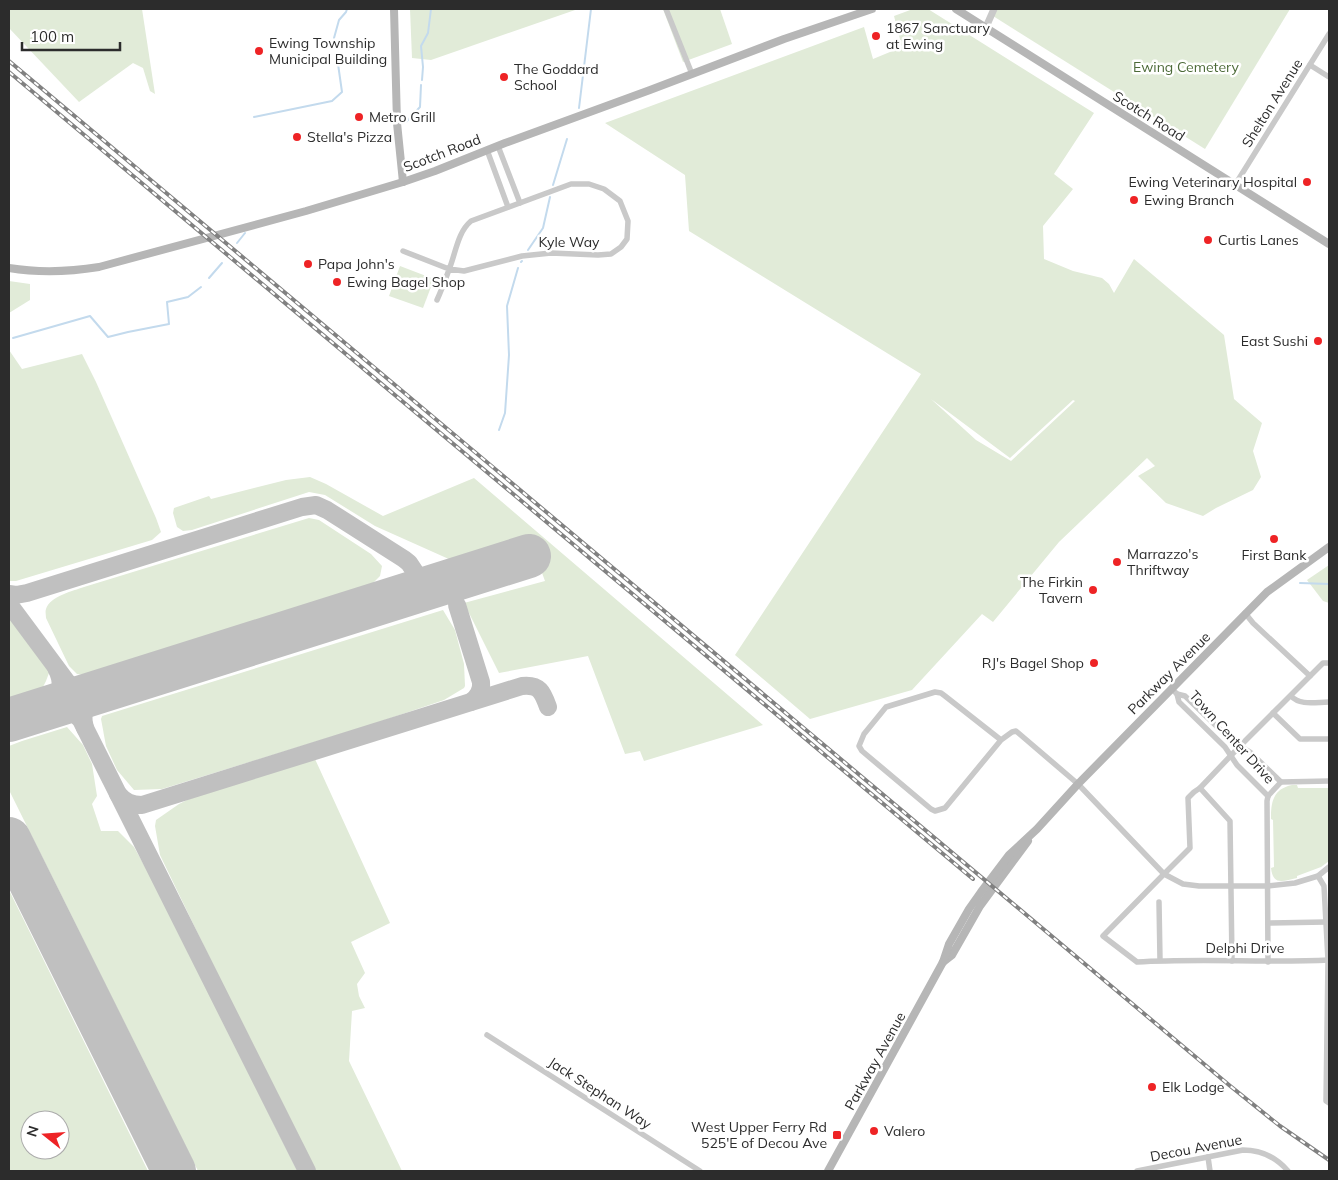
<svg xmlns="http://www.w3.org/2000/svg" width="1338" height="1180" viewBox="0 0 1338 1180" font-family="Mulish,sans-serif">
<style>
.green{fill:#e1ebd8;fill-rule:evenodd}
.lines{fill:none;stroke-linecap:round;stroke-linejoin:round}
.stream{stroke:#c3daed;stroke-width:2}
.taxiway{stroke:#c0c0c0;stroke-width:18}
.runway{stroke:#c0c0c0;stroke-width:44}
.minor{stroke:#c9c9c9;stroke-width:5.5}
.tertiary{stroke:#c9c9c9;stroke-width:7}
.secondary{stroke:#b6b6b6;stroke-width:8}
.rail-casing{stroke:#818181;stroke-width:4}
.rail{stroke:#fff;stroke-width:2;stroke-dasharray:5.5;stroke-linecap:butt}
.poi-dot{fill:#ee2325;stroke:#fff;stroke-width:2}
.labels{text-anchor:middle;stroke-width:5;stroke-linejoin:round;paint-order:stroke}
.poi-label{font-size:14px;fill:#2c2c2c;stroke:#fff;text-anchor:start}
.park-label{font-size:14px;fill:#4c6a38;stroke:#fff}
.street-label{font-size:14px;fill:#2c2c2c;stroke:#fff}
</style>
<rect width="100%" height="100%" fill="#fff"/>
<g class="green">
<path d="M9 9H142L155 94 150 91 143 68 133 63 79 102 9 28Z"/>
<path d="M410 9H578L431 60 412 58Z"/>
<path d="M663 9H720L732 44 683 62Z"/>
<path d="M913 9H928L1094 113 1054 174 1073 189 1043 226 1044 259 1073 271 1102 278 1109 284 1114 293 1134 259 1224 335 1234 399 1262 423 1253 451 1261 477 1253 490 1216 508 1203 516 1166 503 1138 476 1155 466 1147 458 1059 542 993 622 982 614 912 690 810 719 735 655 921 374 689 231 685 175 605 123 864 27 873 59 902 47 894 16ZM931 399 1010 458 1073 400 1075 401 1011 461 976 440Z"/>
<path d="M996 9H1290L1205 149 993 16Z"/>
<path d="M400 266 434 279 423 308 389 296Z"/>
<path d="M9 281 30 284V300L9 313Z"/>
<path d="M9 350 22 369 82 354 96 382 156 518 161 532 152 540 16 581H9Z"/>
<path d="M310 477 326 484 383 516 474 478 763 725 644 761 640 751 625 754 588 656 499 673 464 603 545 581 528 535 451 560 375 526 325 495 309 492 192 530 183 531 177 527 173 513 174 508 209 496 211 499 286 480Z"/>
<path d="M309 518 319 520 371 554 382 566 380 576 371 585 84 675 77 674 69 666 46 618C46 615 45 612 46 609 50 596 73 591 84 587Z"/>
<path d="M1329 565V603L1323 601 1307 580Z"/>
<path d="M443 610 455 630 464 664 465 686 464 688 444 700 373 724 162 789 134 790 117 770 106 746 101 719 102 716Z"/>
<path d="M9 616 46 666 49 673 46 681 42 689 9 699Z"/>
<path d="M67 727 83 745 92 764 97 796 92 804 101 831H118L134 847 163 899 297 1171H198L9 790V746L22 741Z"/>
<path d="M315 759 390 923 351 942 365 973 357 984 359 996 365 1008 352 1011 349 1061 402 1171H316L241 1023 160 855 155 826 156 820 179 804 189 799Z"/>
<path d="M1292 785H1297L1298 788H1329V861L1321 867 1297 876V878C1283 881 1273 886 1271 868L1274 867 1273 820 1271 819C1271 802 1273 789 1292 785Z"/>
<path d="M9 890 148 1171H9ZM30 1120H60V1150H30Z"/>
</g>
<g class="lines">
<g class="stream">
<path d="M334 38 339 20 346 12 347 9"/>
<path d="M422 80 423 67 421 46 428 33 431 9"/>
<path d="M579 108 591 9"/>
<path d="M254 117 332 101 342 92 337 57"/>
<path d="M406 122 420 107 421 85"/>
<path d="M553 185 567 139"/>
<path d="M237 243 245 233"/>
<path d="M528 250 543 228 550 197"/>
<path d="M521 262 522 261"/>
<path d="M209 278 222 263"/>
<path d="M13 338 90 316 108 337 128 332 169 324 167 302 188 297 201 287"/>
<path d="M499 430 505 413 509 355 507 306 518 268"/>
<path d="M1300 583 1329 584"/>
</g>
<g class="taxiway">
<path d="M9 594 16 595 27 593 302 507 316 505 327 510 404 559 409 563 415 572"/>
<path d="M9 604 67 682C82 695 87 696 105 689"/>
<path d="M457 605 481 682C482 691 478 697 471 702"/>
<path d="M53 706 71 710 81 720 307 1171"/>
<path d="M39 710C43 709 47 708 50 706 63 697 63 680 56 668"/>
<path d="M85 728C77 700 100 695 120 685"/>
<path d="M118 794C125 802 131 805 142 805L522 686C540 684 543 693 548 707"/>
</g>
<g class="runway">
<path d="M9 720 529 556"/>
<path d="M9 839 174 1171"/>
</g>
<g class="minor">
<path d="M666 9 692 74"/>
<path d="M1310 65 1329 77"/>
<path d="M498 146 520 203"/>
<path d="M487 150 508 207"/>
<path d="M1235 185 1329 34"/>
<path d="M403 251 449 269 464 271 522 256 551 253 598 255 611 254 621 247 627 239 628 221 620 201 604 189 589 184H571L471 221C458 232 456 251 450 267 446 278 442 289 437 300"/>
<path d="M1245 613 1253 623 1310 676"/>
<path d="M1171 688 1177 694 1179 702 1225 747 1237 765 1268 796"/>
<path d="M1177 694 1185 696 1232 741 1250 752 1281 782"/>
<path d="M1291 696C1300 706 1316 702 1329 702"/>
<path d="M1273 713 1300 739H1329"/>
<path d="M1001 740 945 696 941 693 935 692 886 707 864 734 859 746 862 751 931 809 935 811 945 808 1001 740 1012 732 1016 731 1078 784 1164 874 1190 848 1188 798 1194 792 1200 788"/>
<path d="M1268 796 1267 801 1268 962"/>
<path d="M1268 796 1281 782 1329 781"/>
<path d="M1329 867 1318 876 1295 883 1268 886H1199L1183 884 1164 874 1103 936 1137 962C1201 958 1265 963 1329 960"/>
<path d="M1318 876 1324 886 1328 960 1326 1101 1329 1103"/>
<path d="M1159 902 1160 960"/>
<path d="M1269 923 1326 922"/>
<path d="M1232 961 1230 821 1200 788 1240 746 1323 663H1329"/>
<path d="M487 1035 700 1171"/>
<path d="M1208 1157 1210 1171"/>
<path d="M1137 1171 1243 1150C1262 1150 1276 1157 1288 1171"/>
</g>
<path class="tertiary" d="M986 27 994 9"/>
<g class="secondary">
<path d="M394 9 397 123 403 182"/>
<path d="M956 9 1329 244"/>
<path d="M9 268C40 273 68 272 99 267L306 211 403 182 435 171 505 143 650 90 784 39 872 9"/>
<path d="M943 962 952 955 980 906 1028 841"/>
<path d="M828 1171 943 962 949 944 969 909 981 892 1009 855 1037 829 1078 784 1267 592 1329 547"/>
</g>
<defs>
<g id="rail">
<path d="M9 61 1229 1085 1280 1126 1329 1160"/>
<path d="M9 72 973 879"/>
</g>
</defs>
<use href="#rail" class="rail-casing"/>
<use href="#rail" class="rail"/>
</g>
<g class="poi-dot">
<circle cx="876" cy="36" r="5"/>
<circle cx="259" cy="51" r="5"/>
<circle cx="504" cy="77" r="5"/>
<circle cx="359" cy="117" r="5"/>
<circle cx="297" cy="137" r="5"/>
<circle cx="1307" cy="182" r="5"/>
<circle cx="1134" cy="200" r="5"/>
<circle cx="1208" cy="240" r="5"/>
<circle cx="308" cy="264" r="5"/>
<circle cx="337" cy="282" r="5"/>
<circle cx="1318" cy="341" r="5"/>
<circle cx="1274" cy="539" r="5"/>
<circle cx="1117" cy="562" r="5"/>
<circle cx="1093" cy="590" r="5"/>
<circle cx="1094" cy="663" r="5"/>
<circle cx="1152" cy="1087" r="5"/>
<circle cx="874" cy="1131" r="5"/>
<rect x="832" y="1130" width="10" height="10" rx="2.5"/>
</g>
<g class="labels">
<g class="poi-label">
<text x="886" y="33">1867 Sanctuary<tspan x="886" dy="16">at Ewing</tspan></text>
<text x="269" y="48">Ewing Township<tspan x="269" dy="16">Municipal Building</tspan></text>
<text x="514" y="74">The Goddard<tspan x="514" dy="16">School</tspan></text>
<text x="369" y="122">Metro Grill</text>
<text x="307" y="142">Stella's Pizza</text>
<text x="1297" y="187" text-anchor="end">Ewing Veterinary Hospital</text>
<text x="1144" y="205">Ewing Branch</text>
<text x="1218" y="245">Curtis Lanes</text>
<text x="318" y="269">Papa John's</text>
<text x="347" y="287">Ewing Bagel Shop</text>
<text x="1308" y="346" text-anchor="end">East Sushi</text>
<text x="1127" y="559">Marrazzo's<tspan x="1127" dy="16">Thriftway</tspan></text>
<text x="1274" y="560" text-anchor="middle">First Bank</text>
<text x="1083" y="587" text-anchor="end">The Firkin<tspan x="1083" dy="16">Tavern</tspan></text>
<text x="1084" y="668" text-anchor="end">RJ's Bagel Shop</text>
<text x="1162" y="1092">Elk Lodge</text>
<text x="827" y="1132" text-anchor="end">West Upper Ferry Rd<tspan x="827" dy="16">525'E of Decou Ave</tspan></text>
<text x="884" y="1136">Valero</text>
</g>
<g class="park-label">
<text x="1186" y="72">Ewing Cemetery</text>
</g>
<g class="street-label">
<text transform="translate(1272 103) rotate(-58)" y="5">Shelton Avenue</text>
<text transform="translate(1149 116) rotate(32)" y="5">Scotch Road</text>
<text transform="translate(442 153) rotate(-21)" y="5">Scotch Road</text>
<text x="569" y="247">Kyle Way</text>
<text transform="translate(1169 673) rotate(-45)" y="5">Parkway Avenue</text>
<text transform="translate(1232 737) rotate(48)" y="5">Town Center Drive</text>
<text x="1245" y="953">Delphi Drive</text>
<text transform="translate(875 1061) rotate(-61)" y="5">Parkway Avenue</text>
<text transform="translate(600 1093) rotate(33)" y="5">Jack Stephan Way</text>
<text transform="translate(1196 1148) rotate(-11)" y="5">Decou Avenue</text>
</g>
</g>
<rect width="1338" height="1180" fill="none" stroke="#2c2c2c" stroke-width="20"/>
<g transform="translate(45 1135) rotate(287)"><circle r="24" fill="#ffffff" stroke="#ababab"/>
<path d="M0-4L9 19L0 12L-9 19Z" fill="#ee2325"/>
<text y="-8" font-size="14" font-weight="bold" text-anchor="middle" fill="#2c2c2c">N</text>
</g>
<path d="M22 42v8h98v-8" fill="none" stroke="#2c2c2c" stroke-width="2.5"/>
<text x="30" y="42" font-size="15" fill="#2c2c2c" stroke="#ffffff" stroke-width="4" paint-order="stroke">100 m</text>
</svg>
